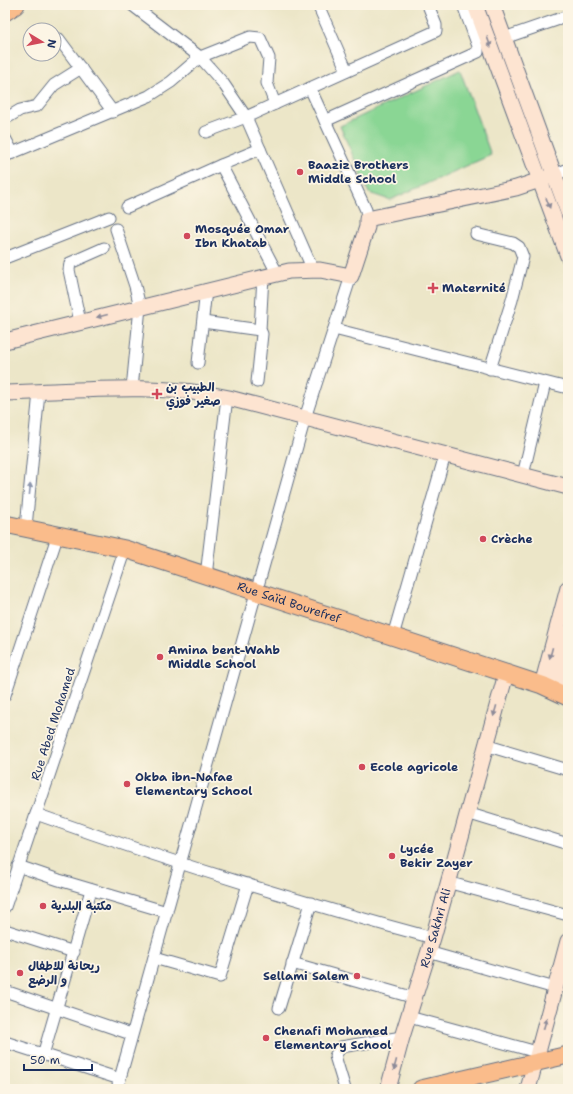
<svg xmlns="http://www.w3.org/2000/svg" width="573" height="1094" viewBox="0 0 573 1094" font-family="'Shantell Sans','Playpen Sans Arabic',sans-serif">
<style>
.green{fill:#8ad694;stroke:#528279}
.lines{fill:none;stroke-linecap:round;stroke-linejoin:round}
.street-casing{stroke:#646f83;stroke-width:13}
.secondary-casing{stroke:#646f83;stroke-width:17}
.primary-casing{stroke:#646f83;stroke-width:19}
.street{stroke:#fff;stroke-width:11}
.secondary{stroke:#fde4d1;stroke-width:15}
.primary{stroke:#fabc8b;stroke-width:17}
.oneway{fill:#8c8a98}
.oneway2{fill:#8d97ae}
.poi-dot{fill:#d1495b;stroke:#fcf5e5;stroke-width:1.5}
.labels{text-anchor:middle;stroke-width:3.5;stroke-linejoin:round;paint-order:stroke}
.poi-label{font-size:12px;font-weight:bold;fill:#1b2f5e;stroke:#fcf5e5;text-anchor:start}
.street-label{font-size:12px;fill:#1b2f5e;stroke:#fcf5e5}
</style>
<rect width="100%" height="100%" fill="#fcf5e5"/>
<filter id="ink" filterUnits="userSpaceOnUse"><feTurbulence type="fractalNoise" baseFrequency=".025" numOctaves="2"/><feDisplacementMap in="SourceGraphic" scale="8" xChannelSelector="R" yChannelSelector="G"/><feConvolveMatrix kernelMatrix="1 2 1 2 8 2 1 2 1" color-interpolation-filters="sRGB"/></filter>
<filter id="wash" filterUnits="userSpaceOnUse"><feTurbulence type="fractalNoise" baseFrequency=".012" numOctaves="4" result="noise"/><feDisplacementMap in="SourceGraphic" scale="16" xChannelSelector="R" yChannelSelector="G"/><feGaussianBlur stdDeviation="0.9" result="paint"/><feColorMatrix in="noise" values="0 0 0 0 0 0 0 0 0 0 0 0 0 0 0 0 0 1.4 0 .05"/><feComposite in="paint" operator="in"/></filter>
<g filter="url(#wash)">
<rect width="100%" height="100%" fill="#ece6c8"/>
<path class="green" d="M460 70 491 155 390 200 369 193 340 126Z"/>
</g>
<g filter="url(#ink)">
<g class="lines">
<defs>
<g id="street">
<path d="M132 5 200 57 223 83 246 117 313 270"/>
<path d="M318 5 347 71"/>
<path d="M504 38 568 16"/>
<path d="M59 39 113 112"/>
<path d="M310 88 366 210 367 219"/>
<path d="M5 119 20 110 37 106 54 85 81 68"/>
<path d="M325 121 478 52V46L463 5"/>
<path d="M206 132 246 117 436 31V25L428 5"/>
<path d="M5 138 13 153"/>
<path d="M5 156 149 96 171 82 200 57 250 37 260 38 269 58 267 83 275 104"/>
<path d="M221 165 260 149"/>
<path d="M555 175 568 169"/>
<path d="M127 207 221 165 277 273"/>
<path d="M116 229 135 286 140 307 132 389"/>
<path d="M476 234 513 243 519 247 523 257 512 300 490 369"/>
<path d="M5 258 109 217"/>
<path d="M80 322 69 270 70 263 104 248"/>
<path d="M203 322 260 330 262 334 257 382"/>
<path d="M334 329 568 388"/>
<path d="M260 330 263 276"/>
<path d="M198 363 206 290"/>
<path d="M523 475 545 383"/>
<path d="M26 527 39 392"/>
<path d="M206 576 227 397"/>
<path d="M393 636 445 455"/>
<path d="M5 695 58 534"/>
<path d="M485 745 568 770"/>
<path d="M467 813 568 844"/>
<path d="M36 814C167 861 299 902 433 938"/>
<path d="M18 866 59 880 167 912"/>
<path d="M447 882 568 915"/>
<path d="M5 907 125 549"/>
<path d="M5 930 74 952"/>
<path d="M428 952 555 988"/>
<path d="M154 958 220 977 248 884"/>
<path d="M292 963 415 998"/>
<path d="M5 991 131 1034"/>
<path d="M279 1008 311 903"/>
<path d="M409 1017 537 1052"/>
<path d="M5 1042 120 1079"/>
<path d="M43 1055 91 890"/>
<path d="M117 1089 305 418 351 276"/>
<path d="M345 1089 335 1056 341 1047 402 1037"/>
</g>
<g id="secondary">
<path d="M475 5 568 256"/>
<path d="M492 5 568 212"/>
<path d="M5 341 289 271 320 270 351 276 367 227V219L516 188 555 175"/>
<path d="M5 393C79 391 156 382 229 398L568 487"/>
<path d="M542 685 568 588"/>
<path d="M554 690 568 633"/>
<path id="s1" d="M388 1089 402 1037 433 938 506 674"/>
<path d="M528 1089 568 941"/>
</g>
<g id="primary">
<path d="M5 12 16 5"/>
<path id="s2" d="M5 524 125 549 542 685 568 697"/>
<path d="M421 1089 568 1055"/>
</g>
</defs>
<use href="#street" class="street-casing"/>
<use href="#secondary" class="secondary-casing"/>
<use href="#primary" class="primary-casing"/>
<use href="#street" class="street"/>
<use href="#secondary" class="secondary"/>
<use href="#primary" class="primary"/>
</g>
<defs><path id="oneway-solid" d="M-6-.8H1V-3.2L6.5 0L1 3.2V.8H-6Z"/></defs>
<g class="oneway">
<use href="#oneway-solid" transform="translate(489 42) rotate(70)"/>
<use href="#oneway-solid" transform="translate(548 203) rotate(70)"/>
<use href="#oneway-solid" transform="translate(102 316) rotate(166)"/>
<use href="#oneway-solid" transform="translate(551 653) rotate(105)"/>
<use href="#oneway-solid" transform="translate(495 711) rotate(106)"/>
<use href="#oneway-solid" transform="translate(545 1024) rotate(-74)"/>
<use href="#oneway-solid" transform="translate(395 1065) rotate(105)"/>
</g>
<use class="oneway2" href="#oneway-solid" transform="translate(30 489) rotate(-84)"/>
</g>
<g class="poi-dot">
<circle cx="300" cy="172" r="4"/>
<circle cx="187" cy="236" r="4"/>
<path d="M431 282h4v4h4v4h-4v4h-4v-4h-4v-4h4z"/>
<path d="M155 388h4v4h4v4h-4v4h-4v-4h-4v-4h4z"/>
<circle cx="483" cy="539" r="4"/>
<circle cx="160" cy="657" r="4"/>
<circle cx="362" cy="767" r="4"/>
<circle cx="127" cy="784" r="4"/>
<circle cx="392" cy="856" r="4"/>
<circle cx="43" cy="906" r="4"/>
<circle cx="20" cy="973" r="4"/>
<circle cx="357" cy="976" r="4"/>
<circle cx="266" cy="1038" r="4"/>
</g>
<g class="labels">
<g class="poi-label">
<text x="308" y="169">Baaziz Brothers<tspan x="308" dy="14">Middle School</tspan></text>
<text x="195" y="233">Mosquée Omar<tspan x="195" dy="14">Ibn Khatab</tspan></text>
<text x="442" y="292">Maternité</text>
<text x="166" y="391">الطبيب بن<tspan x="166" dy="14">صغير فوزي</tspan></text>
<text x="491" y="543">Crèche</text>
<text x="168" y="654">Amina bent-Wahb<tspan x="168" dy="14">Middle School</tspan></text>
<text x="370" y="771">Ecole agricole</text>
<text x="135" y="781">Okba ibn-Nafae<tspan x="135" dy="14">Elementary School</tspan></text>
<text x="400" y="853">Lycée<tspan x="400" dy="14">Bekir Zayer</tspan></text>
<text x="51" y="910">مكتبة البلدية</text>
<text x="28" y="970">ريحانة للاطفال<tspan x="28" dy="14">و الرضع</tspan></text>
<text x="349" y="980" text-anchor="end">Sellami Salem</text>
<text x="274" y="1035">Chenafi Mohamed<tspan x="274" dy="14">Elementary School</tspan></text>
</g>
<g class="street-label">
<text dy="4" stroke="none"><textPath href="#s2" startOffset="295">Rue Saïd Bourefref</textPath></text>
<text transform="translate(53 724) rotate(-72)" y="4">Rue Abed Mohamed</text>
<text dy="4" stroke="none"><textPath href="#s1" startOffset="168">Rue Sakhri Ali</textPath></text>
</g>
</g>
<rect width="573" height="1094" fill="none" stroke="#fcf5e5" stroke-width="20"/>
<g transform="translate(42 42) rotate(100)"><circle r="19" fill="#fcf5e5" stroke="#a2a6af"/>
<path d="M0-3L7 15L0 10L-7 15Z" fill="#d1495b"/>
<text y="-6" font-size="11" font-weight="bold" text-anchor="middle" fill="#1b2f5e">N</text>
</g>
<path d="M24 1064v6h68v-6" fill="none" stroke="#1b2f5e" stroke-width="2"/>
<text x="30" y="1064" font-size="12" fill="#1b2f5e" stroke="#fcf5e5" stroke-width="3" paint-order="stroke">50 m</text>
</svg>
